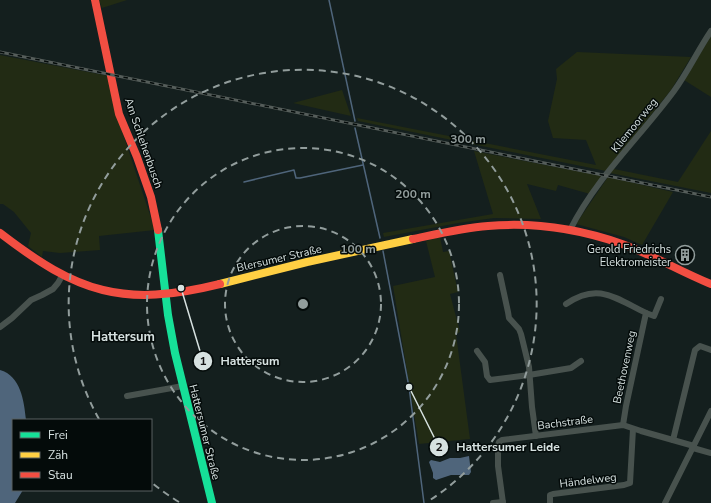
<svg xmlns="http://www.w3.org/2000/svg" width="711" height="503" viewBox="0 0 711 503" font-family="'Nunito Sans',sans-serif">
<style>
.green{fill:#222b14}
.water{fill:#4f657b}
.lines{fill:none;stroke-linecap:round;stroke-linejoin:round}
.stream{stroke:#4f657b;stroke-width:1.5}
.street{stroke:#48524e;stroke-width:6}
.fast{stroke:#16e098;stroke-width:8}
.slow{stroke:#ffcf43;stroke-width:8}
.jam{stroke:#f24e42;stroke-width:8}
.rail-casing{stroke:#555d5a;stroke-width:3}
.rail{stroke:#040b0a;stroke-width:1.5;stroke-dasharray:4.5;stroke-linecap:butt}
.ring{fill:none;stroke:#929d9c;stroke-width:2;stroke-dasharray:7 5}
.labels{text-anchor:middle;stroke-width:3;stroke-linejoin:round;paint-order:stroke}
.street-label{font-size:11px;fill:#d6e1e0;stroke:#040b0a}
.poi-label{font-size:11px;fill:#d6e1e0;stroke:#040b0a;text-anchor:end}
.quarter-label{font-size:13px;font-weight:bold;fill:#d6e1e0;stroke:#040b0a}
.centre{fill:#929d9c;stroke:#040b0a;stroke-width:2}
.ring-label{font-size:12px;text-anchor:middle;font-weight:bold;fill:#929d9c;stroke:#040b0a;stroke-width:3;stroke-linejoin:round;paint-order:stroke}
.leader{fill:none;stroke:#d6e1e0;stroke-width:1.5}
.callout-dot{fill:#d6e1e0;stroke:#040b0a;stroke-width:1.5}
.mark-label{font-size:12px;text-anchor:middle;font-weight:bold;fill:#111}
.callout-label{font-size:12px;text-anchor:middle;font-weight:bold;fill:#d6e1e0;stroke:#040b0a;stroke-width:3;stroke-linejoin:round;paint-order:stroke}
</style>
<rect width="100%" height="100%" fill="#141f1e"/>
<g class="green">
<path d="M99 0H127L102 8Z"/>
<path d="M711 36V97L684 80Z"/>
<path d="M577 52 691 57 671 90 606 171 358 121 357 118 596 165 586 140 553 138 548 121 557 79 556 69Z"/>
<path d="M0 55 109 76 116 113 155 230 99 236 100 250 60 253 43 251 42 257 28 246 31 233 14 212 3 204H0Z"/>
<path d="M342 90 351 116 293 103Z"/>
<path d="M711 131V193L610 173 614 169 678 182Z"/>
<path d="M474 151 602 176 590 194 558 185 556 191 527 184 541 219 494 218 458 223 384 237 383 233 493 214Z"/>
<path d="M608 177 673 192 642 245 624 237 576 224Z"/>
<path d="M440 237 443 252 449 251 458 292 450 294 460 332 456 334 470 439 419 444 393 286 435 277 426 241Z"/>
</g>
<g class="water">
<path d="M0 370C21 376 24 401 26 420H13V490H23L15 503H0Z"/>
<path d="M469 456 471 472 469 475H451L436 480 433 478V473L429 462 431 460 440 462 450 458H460Z"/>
</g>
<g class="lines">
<g class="stream">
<path d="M329 0 355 121"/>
<path d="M355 128 380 238"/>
<path d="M244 182 294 170 296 178H300L363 165"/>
<path d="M383 251 409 387 424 503"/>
</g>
<g class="street">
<path d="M570 230C596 178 640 137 674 91 688 72 698 50 711 31"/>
<path d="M500 275 508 312 509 318 519 329 521 334 529 367 532 407 536 436"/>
<path d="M566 304C598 282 615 298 646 313L626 406 623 425"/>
<path d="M646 313 654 316 661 299"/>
<path d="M0 327 12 318 31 300 42 295 53 289 58 283 62 276"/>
<path d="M477 351 485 362 487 376 490 380 529 375 571 368 581 361"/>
<path d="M127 396 183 386"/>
<path d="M673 440 695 350 700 346 711 350"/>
<path d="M693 448 711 453"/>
<path d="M493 503 503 502"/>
<path d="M503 503 498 466V445L499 442 502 440 623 425 641 431 694 446"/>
<path d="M550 503V495L553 494 624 485 630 483 633 429"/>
<path d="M665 503 711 411"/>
</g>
<path class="fast" d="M158 230 168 315 175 353 212 503"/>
<path class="slow" d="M220 284 307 262 413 239"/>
<g class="jam">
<path d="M95 0 119 114 137 157 151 197 158 230"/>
<path d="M0 233C78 293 123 308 220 284"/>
<path d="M413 239C437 234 462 228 488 226 533 222 579 229 622 244 653 255 681 272 711 284"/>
</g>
<defs>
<path id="rail" d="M0 52 711 197"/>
</defs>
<use href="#rail" class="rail-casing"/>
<use href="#rail" class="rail"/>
</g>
<g class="ring">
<circle cx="303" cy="304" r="78"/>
<circle cx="303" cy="304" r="156"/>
<path d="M179 502A234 234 0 0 1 151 482M99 419A234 234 0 1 1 427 502"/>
</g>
<defs>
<symbol id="building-ring" viewBox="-11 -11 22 22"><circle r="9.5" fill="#040b0a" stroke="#929d9c" stroke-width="1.5"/><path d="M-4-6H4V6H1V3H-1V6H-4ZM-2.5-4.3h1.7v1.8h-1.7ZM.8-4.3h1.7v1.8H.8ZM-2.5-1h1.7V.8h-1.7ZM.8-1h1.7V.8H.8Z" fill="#929d9c"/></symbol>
</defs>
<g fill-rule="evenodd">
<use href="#building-ring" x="674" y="244" width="22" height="22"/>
</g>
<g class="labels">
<g class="street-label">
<text transform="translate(634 125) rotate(-51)" y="4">Kliemoorweg</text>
<text transform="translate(144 143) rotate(71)" y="4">Am Schlehenbusch</text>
<text transform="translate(279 258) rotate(-13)" y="4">Blersumer Straße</text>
<text transform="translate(624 367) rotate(-78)" y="4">Beethovenweg</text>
<text transform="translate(565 422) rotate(-7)" y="4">Bachstraße</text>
<text transform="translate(205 432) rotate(76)" y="4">Hattersumer Straße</text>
<text transform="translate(588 480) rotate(-7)" y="4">Händelweg</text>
</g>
<g class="poi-label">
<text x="671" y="253">Gerold Friedrichs<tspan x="671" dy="13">Elektromeister</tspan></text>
</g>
<g class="quarter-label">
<text x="123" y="341">Hattersum</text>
</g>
</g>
<circle cx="303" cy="304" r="6" class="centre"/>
<g class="ring-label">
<text x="468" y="143">300 m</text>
<text x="413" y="198">200 m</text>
<text x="358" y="253">100 m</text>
</g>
<path class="leader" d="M181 288L203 361M409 387L439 447"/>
<g class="callout-dot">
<circle cx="181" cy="288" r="4"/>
<circle cx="409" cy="387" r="4"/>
<circle cx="203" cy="361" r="10"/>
<circle cx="439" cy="447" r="10"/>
</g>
<g class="mark-label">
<text x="203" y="365">1</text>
<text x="439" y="451">2</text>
</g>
<g class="callout-label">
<text x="250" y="365">Hattersum</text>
<text x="508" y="451">Hattersumer Leide</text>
</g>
<rect x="12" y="419" width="140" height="72" fill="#040b0a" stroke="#586160"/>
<rect x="20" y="432" width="20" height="6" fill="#16e098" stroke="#586160"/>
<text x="48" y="439" font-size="12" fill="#d6e1e0">Frei</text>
<rect x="20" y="452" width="20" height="6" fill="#ffcf43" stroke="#586160"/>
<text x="48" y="459" font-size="12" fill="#d6e1e0">Zäh</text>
<rect x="20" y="472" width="20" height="6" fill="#f24e42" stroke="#586160"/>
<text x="48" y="479" font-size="12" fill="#d6e1e0">Stau</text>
</svg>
